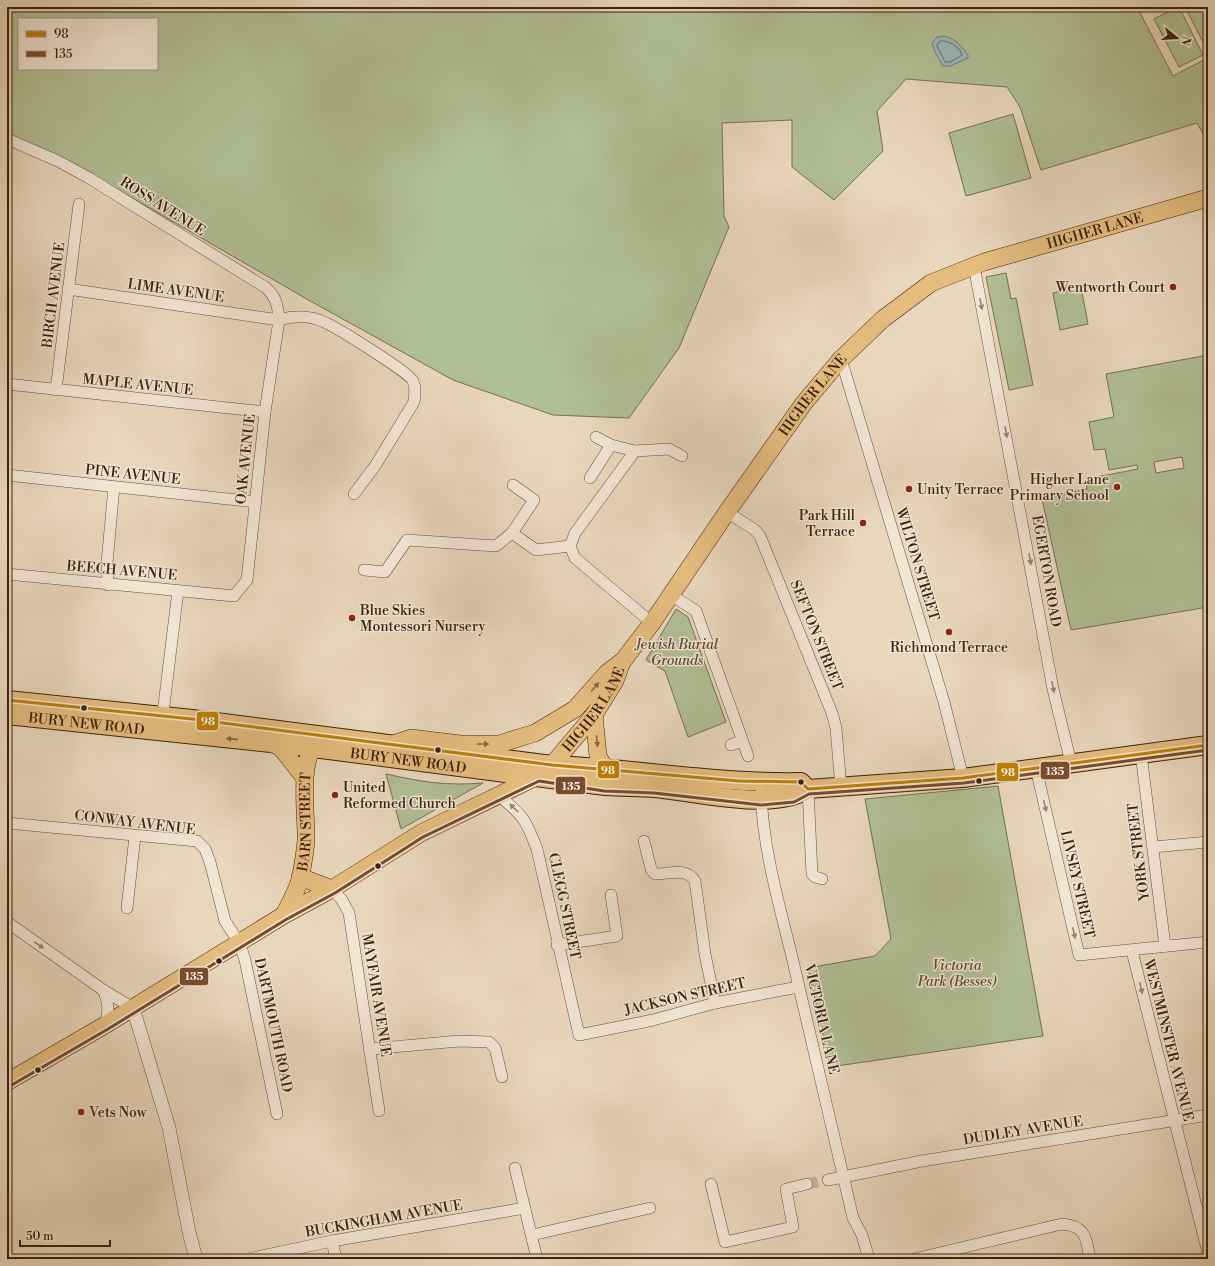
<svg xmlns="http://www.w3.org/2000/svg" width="1215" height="1266" viewBox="0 0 1215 1266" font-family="'Libre Bodoni',serif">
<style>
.green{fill:#b1bf95;stroke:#767050;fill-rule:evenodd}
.water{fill:#9bb7bb;stroke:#757b75}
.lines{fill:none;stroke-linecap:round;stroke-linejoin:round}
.shore{stroke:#6c6c64;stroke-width:1}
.minor-tunnel{stroke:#c6b39a;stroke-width:11;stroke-dasharray:11 5.5;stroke-linecap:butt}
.minor-casing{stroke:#674f38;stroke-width:12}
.tertiary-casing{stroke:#674f38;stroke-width:14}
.primary-casing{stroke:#3c220c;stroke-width:18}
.trunk-casing{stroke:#3c220c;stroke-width:20}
.minor{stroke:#f1e5d4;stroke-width:11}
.tertiary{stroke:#f1e5d4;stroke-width:13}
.primary{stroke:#e4bc7e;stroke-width:17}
.trunk{stroke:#e4bc7e;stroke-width:18}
.bus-1-casing{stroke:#f1e5d4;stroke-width:6}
.bus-2-casing{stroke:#f1e5d4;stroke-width:6}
.bus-1{stroke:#bf7e04;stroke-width:3}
.bus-2{stroke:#7a4b2a;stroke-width:3}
.oneway{fill:#968470}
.oneway2{fill:#88673f}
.poi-dot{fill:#8f2418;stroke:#f1e5d4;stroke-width:1.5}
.bus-dot{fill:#3c220c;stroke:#f1e5d4;stroke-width:1.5}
.labels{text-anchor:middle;stroke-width:3;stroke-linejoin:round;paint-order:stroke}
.street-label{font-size:14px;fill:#3c220c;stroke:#f1e5d4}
.poi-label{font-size:14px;fill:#3c220c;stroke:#f1e5d4;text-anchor:start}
.park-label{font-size:14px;font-style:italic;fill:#59492e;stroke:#f1e5d4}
.line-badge{stroke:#f1e5d4;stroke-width:1.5}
.badge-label{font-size:11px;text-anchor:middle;font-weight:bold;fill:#fff}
</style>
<rect width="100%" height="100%" fill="#e9d7bd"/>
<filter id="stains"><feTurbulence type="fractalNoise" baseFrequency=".005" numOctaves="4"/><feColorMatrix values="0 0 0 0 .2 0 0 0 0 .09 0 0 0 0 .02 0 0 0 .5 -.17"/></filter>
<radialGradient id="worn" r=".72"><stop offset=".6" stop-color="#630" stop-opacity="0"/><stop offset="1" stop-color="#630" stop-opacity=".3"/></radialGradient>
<g class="green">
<path d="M7 7H1137L1173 76 1208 58V143L1197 123 1041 170 1020 107 1007 87 906 79 877 111 883 151 834 200 792 167V120L722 123 724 216 729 227 679 348 629 418 553 415 453 380 312 302 94 176 7 134ZM19 19H157V69H19Z"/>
<path d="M1177 7H1179L1203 55 1179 67 1154 19Z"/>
<path d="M1185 7H1208V52Z"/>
<path d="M1013 114 1031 178 966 196 949 133Z"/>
<path d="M1006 273 1011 299 1016 298 1033 385 1009 390 986 277Z"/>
<path d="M1081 287 1088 324 1060 330 1053 293Z"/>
<path d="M1208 355V607L1071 630 1042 499 1087 489 1086 479 1138 469 1137 465 1109 470 1105 449 1094 450 1089 422 1114 417 1106 374ZM1182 457 1184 468 1156 473 1154 462Z"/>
<path d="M676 609 688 617 726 722 688 737 665 671 646 660Z"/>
<path d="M386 774C423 782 445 786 483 783L401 829Z"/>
<path d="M998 786 1043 1036 830 1067 808 968 875 956 891 939 865 799Z"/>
</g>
<path class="water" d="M945 36C955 39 962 46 968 55V58L950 66H943L935 52 932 44 937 37Z"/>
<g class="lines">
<path class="shore" d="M940 41C949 40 960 47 962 55L950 62H945L937 46Z"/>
<path class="minor-tunnel" d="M807 1184 828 1180"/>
<defs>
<g id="minor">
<path d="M7 139 58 161 89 178 265 287C276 296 278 306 279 320L265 412 247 580 234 596 7 574"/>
<path d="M974 266 1053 689 1071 763"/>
<path d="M68 289 279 320C292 316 310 315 324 322 336 327 410 373 413 381 416 388 415 395 414 402L375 466 354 494"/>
<path d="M841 359 944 702 963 778"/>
<path d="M7 384 265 412"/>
<path d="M56 390 79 204"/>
<path d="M596 437 611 445 635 451"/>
<path d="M7 475 256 502"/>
<path d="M590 478 611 445"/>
<path d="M513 485 534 500 512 533 536 550 570 546"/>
<path d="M727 512 755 530 760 536 832 713 836 728 841 788"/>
<path d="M364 570 385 572 407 540 496 546 512 533"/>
<path d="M108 585 107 563 114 487"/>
<path d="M671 595 696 611 748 756"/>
<path d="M652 623 575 558 570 546 575 533 635 451 669 449 682 456"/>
<path d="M162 721 178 591"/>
<path d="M731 745 742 741"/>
<path d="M1141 754 1165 946"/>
<path d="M1036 768 1079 955 1208 942"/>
<path d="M808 789 812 874 815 877 822 879"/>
<path d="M761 793C763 849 779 904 792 957 812 1044 833 1131 853 1218L862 1235 869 1259"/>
<path d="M498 795C523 815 526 820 537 849L579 1035 653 1020 715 1003 798 987"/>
<path d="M7 823 197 841 205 849 210 862 225 921 240 944 245 960 277 1114"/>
<path d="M644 841 651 869 655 874C670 874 686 867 695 881L705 954 715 1003"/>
<path d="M1153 847 1208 842"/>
<path d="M332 889 342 900 349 913 379 1111"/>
<path d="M127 908 135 836"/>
<path d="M7 922 103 990 133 1008"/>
<path d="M557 945 617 936 611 895"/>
<path d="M1132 951 1208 1253"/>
<path d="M103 990C109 1003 109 1012 105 1025"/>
<path d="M370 1049 459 1041 489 1042 495 1048 502 1077"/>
<path d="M515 1168 537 1259"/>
<path d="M828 1180 922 1161 1208 1115"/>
<path d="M711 1184 725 1242 793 1227 786 1189 807 1184"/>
<path d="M532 1235 650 1208"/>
<path d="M332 1241 336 1259"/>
<path d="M248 1259 332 1241 525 1208"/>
<path d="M914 1259 1062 1224C1087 1226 1086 1239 1090 1259"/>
</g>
<path id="tertiary" d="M133 1008 169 1128 189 1232 196 1259"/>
<g id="primary">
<path d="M594 715 598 756 604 767"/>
<path d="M271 743 281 748 304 777"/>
<path d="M390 745 411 738 460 744H499L535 733 575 709 607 673 620 663"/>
<path d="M300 877 332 889"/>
<path id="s1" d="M284 915C290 902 299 888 301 875 303 864 305 852 306 841 307 814 296 753 322 738"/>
<path id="s2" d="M7 1082 105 1025 284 915 332 889 421 833 538 776 552 765 594 715 615 681 622 662 652 623 727 512 804 403 841 359 883 319 931 283 984 262 1208 198"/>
</g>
<g id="trunk">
<path d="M7 700 192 719 552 765C635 768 718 784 801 782L808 789"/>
<path id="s3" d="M7 715 298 746 605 786C622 787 638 787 654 788 696 792 773 812 808 789L963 778 1208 745"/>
</g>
</defs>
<use href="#minor" class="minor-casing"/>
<use href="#tertiary" class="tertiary-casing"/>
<use href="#primary" class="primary-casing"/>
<use href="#trunk" class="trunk-casing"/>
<use href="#minor" class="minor"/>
<use href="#tertiary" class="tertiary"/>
<use href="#primary" class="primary"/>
<use href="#trunk" class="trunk"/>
<defs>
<path id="bus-1" d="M7 700 192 719 552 765 739 781 801 782 808 789 963 778 1208 745"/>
<path id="bus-2" d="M10 1086 108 1029 287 919 335 893 423 837 539 781 604 791 654 793 761 805 794 802 809 794 964 783 1208 750"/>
</defs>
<use href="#bus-1" class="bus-1-casing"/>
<use href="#bus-2" class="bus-2-casing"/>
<use href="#bus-1" class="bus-1"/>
<use href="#bus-2" class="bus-2"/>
</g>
<defs><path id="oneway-solid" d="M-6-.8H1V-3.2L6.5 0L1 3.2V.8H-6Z"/></defs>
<g class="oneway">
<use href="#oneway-solid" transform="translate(981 304) rotate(79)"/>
<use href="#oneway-solid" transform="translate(1006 432) rotate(79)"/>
<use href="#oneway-solid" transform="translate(1030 559) rotate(80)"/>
<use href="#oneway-solid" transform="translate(1053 687) rotate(79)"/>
<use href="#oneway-solid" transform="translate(1045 806) rotate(77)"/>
<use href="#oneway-solid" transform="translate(514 808) rotate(-137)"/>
<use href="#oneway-solid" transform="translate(1074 933) rotate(77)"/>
<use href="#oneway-solid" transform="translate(39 945) rotate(35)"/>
<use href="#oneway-solid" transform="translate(1141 988) rotate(76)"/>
</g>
<g class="oneway2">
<use href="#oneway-solid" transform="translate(595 687) rotate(-49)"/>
<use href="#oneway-solid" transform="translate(232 739) rotate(-174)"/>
<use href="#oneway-solid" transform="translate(597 741) rotate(85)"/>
<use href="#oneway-solid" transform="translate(483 744)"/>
</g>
<g class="poi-dot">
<circle cx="1173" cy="287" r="4"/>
<circle cx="1117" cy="487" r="4"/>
<circle cx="909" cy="489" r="4"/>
<circle cx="863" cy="523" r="4"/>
<circle cx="352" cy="618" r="4"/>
<circle cx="949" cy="632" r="4"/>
<circle cx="335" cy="795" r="4"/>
<circle cx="81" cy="1112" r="4"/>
</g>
<g class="bus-dot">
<circle cx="84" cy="708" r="3.5"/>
<circle cx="438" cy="750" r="3.5"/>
<circle cx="979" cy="781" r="3.5"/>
<circle cx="801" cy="782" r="3.5"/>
<circle cx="378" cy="866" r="3.5"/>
<circle cx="219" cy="961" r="3.5"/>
<circle cx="38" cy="1070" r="3.5"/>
</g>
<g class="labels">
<g class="street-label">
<text transform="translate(163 206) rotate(32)" y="5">ROSS AVENUE</text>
<text dy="5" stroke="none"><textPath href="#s2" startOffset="1421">HIGHER LANE</textPath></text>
<text transform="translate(176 290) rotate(8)" y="5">LIME AVENUE</text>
<text transform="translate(53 295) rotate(-83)" y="5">BIRCH AVENUE</text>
<text transform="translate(138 384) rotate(6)" y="5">MAPLE AVENUE</text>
<text dy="5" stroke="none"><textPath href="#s2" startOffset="1085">HIGHER LANE</textPath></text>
<text transform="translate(245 459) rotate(-84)" y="5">OAK AVENUE</text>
<text transform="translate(133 474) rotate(6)" y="5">PINE AVENUE</text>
<text transform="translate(918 564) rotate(73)" y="5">WILTON STREET</text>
<text transform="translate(122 570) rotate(5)" y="5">BEECH AVENUE</text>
<text transform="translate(1047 571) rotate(80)" y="5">EGERTON ROAD</text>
<text transform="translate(817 635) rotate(68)" y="5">SEFTON STREET</text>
<text dy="5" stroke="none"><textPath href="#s2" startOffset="701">HIGHER LANE</textPath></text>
<text dy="5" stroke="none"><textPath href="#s3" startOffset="80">BURY NEW ROAD</textPath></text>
<text dy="5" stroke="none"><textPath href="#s3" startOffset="404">BURY NEW ROAD</textPath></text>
<text transform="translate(135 822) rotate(7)" y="5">CONWAY AVENUE</text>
<text dy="5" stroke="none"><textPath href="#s1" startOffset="97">BARN STREET</textPath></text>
<text transform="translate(1138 852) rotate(-97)" y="5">YORK STREET</text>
<text transform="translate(1078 884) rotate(77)" y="5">LIVSEY STREET</text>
<text transform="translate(565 906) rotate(78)" y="5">CLEGG STREET</text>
<text transform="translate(377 995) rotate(81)" y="5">MAYFAIR AVENUE</text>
<text transform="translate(685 996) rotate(-13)" y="5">JACKSON STREET</text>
<text transform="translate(822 1019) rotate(77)" y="5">VICTORIA LANE</text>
<text transform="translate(274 1025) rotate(78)" y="5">DARTMOUTH ROAD</text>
<text transform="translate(1169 1040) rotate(76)" y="5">WESTMINSTER AVENUE</text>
<text transform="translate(1023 1130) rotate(-9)" y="5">DUDLEY AVENUE</text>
<text transform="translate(384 1218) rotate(-10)" y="5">BUCKINGHAM AVENUE</text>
</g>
<g class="poi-label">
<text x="1165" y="292" text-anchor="end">Wentworth Court</text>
<text x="1109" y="484" text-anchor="end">Higher Lane<tspan x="1109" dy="16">Primary School</tspan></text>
<text x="917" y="494">Unity Terrace</text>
<text x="855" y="520" text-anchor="end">Park Hill<tspan x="855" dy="16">Terrace</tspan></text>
<text x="360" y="615">Blue Skies<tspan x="360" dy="16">Montessori Nursery</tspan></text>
<text x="949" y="652" text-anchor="middle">Richmond Terrace</text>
<text x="343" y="792">United<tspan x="343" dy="16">Reformed Church</tspan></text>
<text x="89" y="1117">Vets Now</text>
</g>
<g class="park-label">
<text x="677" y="649">Jewish Burial<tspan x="677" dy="16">Grounds</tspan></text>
<text x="957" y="970">Victoria<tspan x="957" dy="16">Park (Besses)</tspan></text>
</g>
</g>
<g class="line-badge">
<rect x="196" y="711" width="23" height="20" rx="4" fill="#bf7e04"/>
<rect x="597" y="760" width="23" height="19" rx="4" fill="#bf7e04"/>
<rect x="1040" y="761" width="30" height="19" rx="4" fill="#7a4b2a"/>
<rect x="996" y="762" width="23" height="20" rx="4" fill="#bf7e04"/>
<rect x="555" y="776" width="31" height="19" rx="4" fill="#7a4b2a"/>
<rect x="179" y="967" width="30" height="19" rx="4" fill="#7a4b2a"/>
</g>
<g class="badge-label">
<text x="208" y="725">98</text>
<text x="608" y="774">98</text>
<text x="1055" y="775">135</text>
<text x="1008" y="776">98</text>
<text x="571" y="790">135</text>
<text x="194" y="980">135</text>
</g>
<rect width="1215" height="1266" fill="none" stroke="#e9d7bd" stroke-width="24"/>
<rect x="8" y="8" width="1199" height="1250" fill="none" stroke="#3c220c" stroke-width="2"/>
<rect x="12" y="12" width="1191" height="1242" fill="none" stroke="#3c220c"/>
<rect x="18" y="18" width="140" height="52" fill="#f1e5d4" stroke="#a99784"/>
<rect x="26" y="31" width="20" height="6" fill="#bf7e04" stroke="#a99784"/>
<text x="54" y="38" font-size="12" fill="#3c220c">98</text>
<rect x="26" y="51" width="20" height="6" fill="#7a4b2a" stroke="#a99784"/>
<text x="54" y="58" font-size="12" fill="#3c220c">135</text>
<g transform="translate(1177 38) rotate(108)" stroke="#f1e5d4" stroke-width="3" paint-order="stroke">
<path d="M0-3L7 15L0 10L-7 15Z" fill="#3c220c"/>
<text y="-6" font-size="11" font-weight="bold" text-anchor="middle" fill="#3c220c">N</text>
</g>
<path d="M20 1240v6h90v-6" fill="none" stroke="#3c220c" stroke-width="2"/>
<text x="26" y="1240" font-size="12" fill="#3c220c" stroke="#f1e5d4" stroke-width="3" paint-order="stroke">50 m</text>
<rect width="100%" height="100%" filter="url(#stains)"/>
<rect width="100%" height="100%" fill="url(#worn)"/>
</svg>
